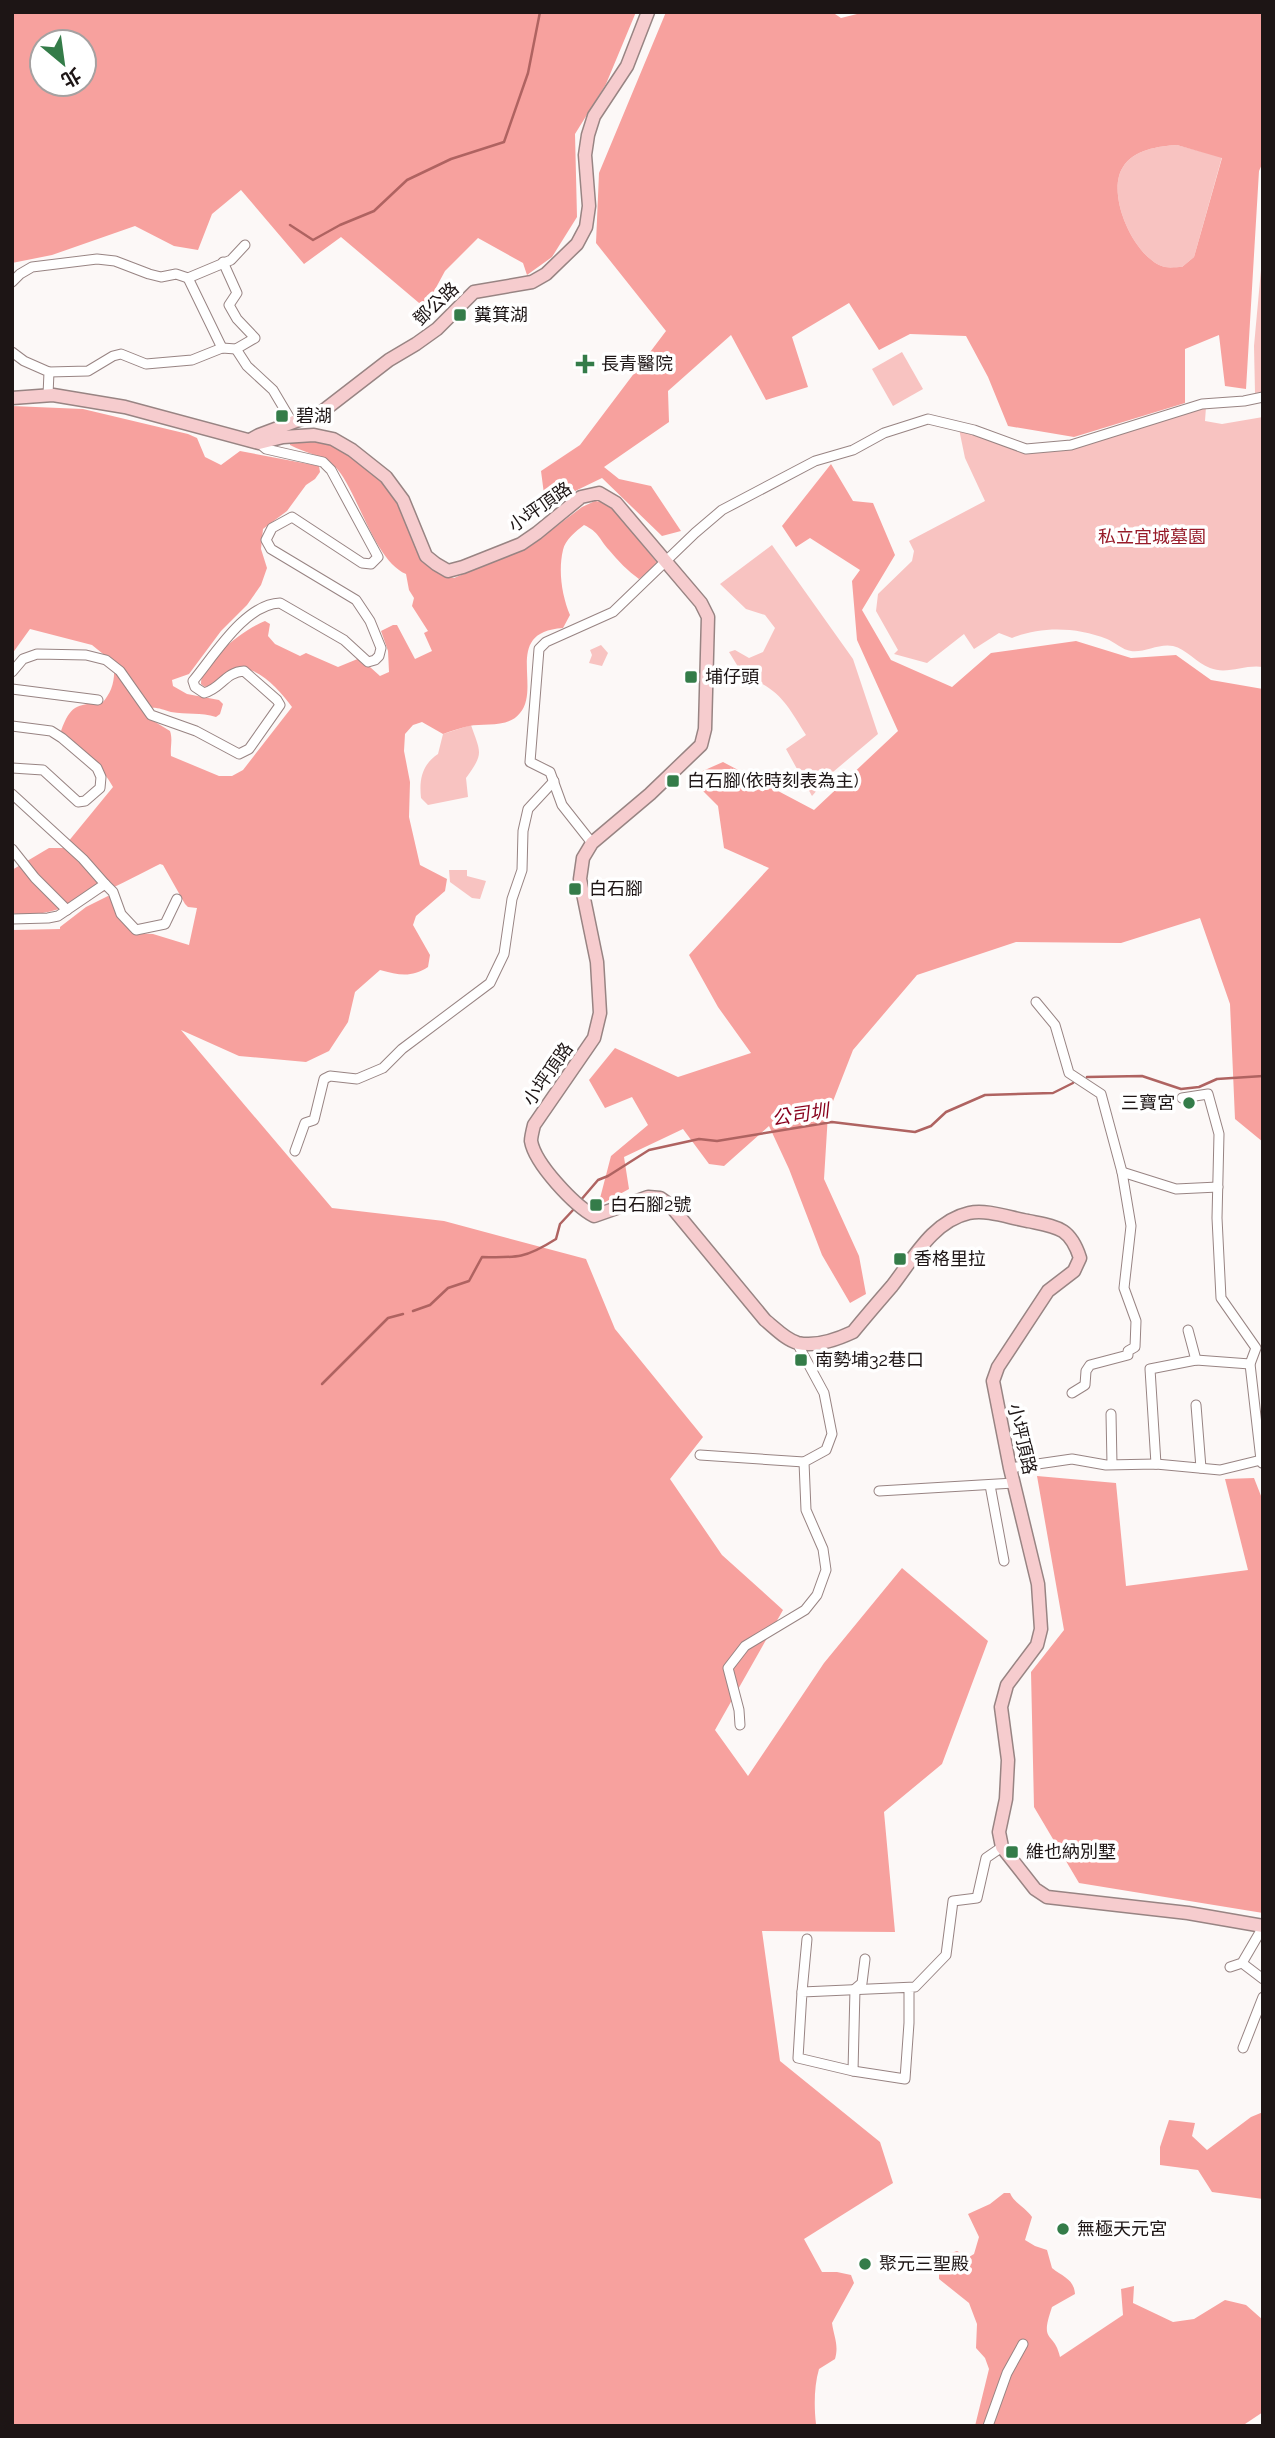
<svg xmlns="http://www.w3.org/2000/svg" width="1275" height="2438" viewBox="0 0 1275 2438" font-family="Raleway,'Noto Sans TC',sans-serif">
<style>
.green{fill:#f8c3c1}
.forest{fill:#f7a19e;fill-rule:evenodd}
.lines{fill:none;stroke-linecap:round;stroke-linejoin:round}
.stream{stroke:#af6361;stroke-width:2.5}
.street-casing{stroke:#988483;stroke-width:11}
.secondary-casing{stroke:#988483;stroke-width:15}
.street{stroke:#fff;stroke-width:9}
.secondary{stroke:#f6ccce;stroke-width:12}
.poi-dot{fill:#347c49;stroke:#fff;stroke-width:2.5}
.labels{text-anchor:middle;stroke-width:7;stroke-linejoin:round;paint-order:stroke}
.street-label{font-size:18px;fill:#1d1515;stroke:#fff}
.poi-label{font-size:18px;fill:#1d1515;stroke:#fff;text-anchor:start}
.park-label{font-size:18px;fill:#971a28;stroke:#fff}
.water-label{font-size:19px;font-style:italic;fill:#88001c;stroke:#fff}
</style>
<rect width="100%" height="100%" fill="#fcf8f7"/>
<g class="green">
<path d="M1177 145 1222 157 1194 257 1182 267C1177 267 1170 268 1165 267 1135 260 1105 194 1123 167 1133 150 1159 146 1177 145Z"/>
<path d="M1263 248V392L1255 393 1254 346Z"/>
<path d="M902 352 923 389 893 406 872 369Z"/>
<path d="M1206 407 1205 421 1222 424 1263 417V667C1245 664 1227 675 1210 668 1197 663 1186 649 1173 646 1159 643 1144 653 1131 651 1123 650 1114 642 1107 639 1077 627 1041 626 1012 638L999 633 974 649 964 634 927 663 894 654 898 650 876 611 878 594 912 561 914 551 909 541 985 501 965 458 959 429 1025 444 1070 447Z"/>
<path d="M772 545 853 659 878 734 833 772 812 796 786 749 806 735C790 710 782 692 754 680L748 683 729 652 735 650 749 658 763 652 775 628 765 615 746 609 720 584Z"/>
<path d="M601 645 608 653 602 666 589 663 592 655 590 650Z"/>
<path d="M471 725C481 754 484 753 466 778L468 797 428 805 421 798C419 779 422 765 438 754L443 734Z"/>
<path d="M449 870H467V876L486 881 480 899 472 898 450 882Z"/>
</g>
<g class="forest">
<path d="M12 12H636L606 84 575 134 577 217 552 257 527 275 523 263 478 238 445 271 425 308 341 237 304 264 241 190 212 214 198 250 174 246 135 226 52 255 12 263ZM84 42V84H42V42Z"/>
<path d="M666 12H832L841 18 865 12H1263V162L1259 171 1246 389 1225 386 1219 335 1185 349V403L1074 437 1008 426 988 377 966 336 910 334 879 350 849 303 792 337 808 387 766 400 731 335 668 391 669 422 604 467 619 479 651 486 681 531 662 536 602 478 569 494H544L541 471 580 445 666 331 596 243 599 173ZM1177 145 1222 158 1194 257 1182 267C1177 267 1170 268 1165 267 1135 260 1105 194 1123 167 1133 150 1159 146 1177 145Z"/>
<path d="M12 406 83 409 188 434 197 438 205 457 221 465 240 451 319 466 320 472 315 479 306 485 287 511 263 529 261 549 267 568 261 585 247 605 221 631 189 674 172 680 173 686 187 694 219 700 223 704 220 714 216 717C201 712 186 715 171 712 163 710 158 707 149 708L147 717 170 731C173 740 170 746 171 756L219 776H232L243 770 292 707C278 688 252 658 228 672 220 677 214 687 205 687L201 684C200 662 246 628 265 621L270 624 268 636 275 644 300 656 306 653 338 667 360 658 380 676 389 672 388 651 381 631 393 625H397L415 659 432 651 424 633 428 631 412 606 414 598 409 590 406 574C375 561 359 496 338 470 326 455 306 454 290 445V442C305 439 317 440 332 444 351 450 391 487 400 505 415 537 413 569 454 578L529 547 582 507 595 501 604 502 617 513 658 564 639 579C628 571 618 561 609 550 599 539 599 532 584 525 576 531 565 540 563 550 558 571 562 596 570 615L563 628C502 632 542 687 520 713 509 728 484 723 469 726 460 728 451 731 443 734L422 722 413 725 405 734 404 751 410 782 409 817 420 865 447 879 445 891 416 916 413 925 430 955 428 967C411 978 399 975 380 970L355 992 348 1022 329 1051 306 1062 239 1056 181 1030 332 1208 444 1221 586 1259 615 1329 703 1437 670 1479 722 1555 783 1610 715 1730 748 1776 824 1663 902 1568 988 1641 942 1764 884 1812 895 1932 762 1931 780 2061 880 2142 893 2183 804 2239 822 2272H837L851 2275 854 2283 832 2323C834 2337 839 2345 835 2359L819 2369C814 2386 814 2407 816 2424L818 2426H12V930L60 929V927L86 907 108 896 112 897 133 933 153 934 189 945 197 908 188 907 185 904 163 865 160 864C126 881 49 924 12 913V870L49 848H63L113 787C100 764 81 747 61 731 70 706 76 704 102 703 113 691 116 677 113 662L92 645 30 629 12 654Z"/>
<path d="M831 464 853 501 873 503 895 555 862 610 891 660 952 687 991 653 1076 641 1131 658 1176 655 1211 680 1263 689V1142L1235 1119 1230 1004 1200 918 1121 943 1016 942 917 975 853 1050 828 1114 824 1179 859 1256 866 1294 850 1303 822 1255 789 1169 769 1126 724 1166 709 1164 683 1129 624 1157 629 1189 598 1206 611 1156 648 1125 632 1097 605 1108 589 1080 615 1048 678 1077 751 1053 718 1007 689 955 769 868 724 848 718 806 689 777 723 762 814 810 898 731 857 640 852 581 860 570 810 538 796 547 782 526Z"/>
<path d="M1037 1476 1116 1483 1126 1586 1248 1570 1225 1479 1254 1478 1263 1501V1913L1079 1883 1034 1807 1031 1672 1064 1630Z"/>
<path d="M1263 2112V2199L1212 2192 1198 2170 1160 2165V2147L1169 2120 1195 2123 1192 2136 1207 2150 1251 2117Z"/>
<path d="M1004 2193H1010C1014 2203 1025 2207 1032 2217L1025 2240 1035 2246 1047 2250 1052 2268C1063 2277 1074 2279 1075 2294L1052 2307C1039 2345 1054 2330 1060 2357L1123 2315 1121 2289 1134 2286 1133 2303 1173 2322 1194 2319 1225 2300 1246 2305 1263 2320V2412L1242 2426H975L989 2369 985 2358 976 2348 977 2324 969 2303 939 2279V2272L948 2264 947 2258 951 2253 957 2251 969 2257 974 2254 979 2237 968 2214 990 2204Z"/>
</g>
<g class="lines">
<g class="stream">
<path d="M290 225 313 240 340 225 374 211 407 180 451 159 504 142 528 73 540 12"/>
<path d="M1087 1077 1142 1076 1181 1089 1199 1087 1217 1079 1263 1076"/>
<path d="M580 1201 598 1180 608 1176 649 1150 699 1139 717 1141 832 1122 915 1132 931 1126 946 1112 985 1095 1053 1093 1073 1083"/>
<path d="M413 1311 430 1305 448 1288 469 1281 482 1257C518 1258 526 1258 556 1239L560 1224 574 1209"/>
<path d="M322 1384 388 1318 403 1314"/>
</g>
<defs>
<g id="street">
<path d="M188 278 222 348"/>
<path d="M12 282 20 274 32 267 97 259 115 261 149 274 161 277 176 274 188 278 231 260 245 245"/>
<path d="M236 349 247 366 273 390 292 422"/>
<path d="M12 352 24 361 49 372 48 395"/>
<path d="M49 372 88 371 113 356 121 354 146 364 192 360 222 348 236 349 255 338 237 319 229 305 237 293 223 262"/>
<path d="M12 672 23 659 37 654 86 655 106 660 120 671 151 715 196 731 239 754 249 749 280 705 277 700 244 671C225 672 221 689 204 693L195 687 193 681C214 656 245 604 280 603L344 640 368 662 375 660 379 656 381 648 370 621 356 600 271 549 266 540 272 528 292 517 362 563 371 564 378 557 331 470 323 462 266 449 259 443"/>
<path d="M12 689 98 700"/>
<path d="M12 726 51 731 62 738 97 768 101 777 100 788 85 801 78 802 43 770 12 768"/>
<path d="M12 794 83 859 105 884 58 916 48 918 12 919"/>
<path d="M592 843 562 805 550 772 530 762 539 649 546 642 613 612 695 533 722 510 815 461 853 450 884 433 928 419 974 430 1026 449 1071 445 1202 404 1244 401 1263 397"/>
<path d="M12 849 35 878 67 910"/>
<path d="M105 884 113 892 121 914 136 930 165 924 177 899"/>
<path d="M1036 1002 1055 1025 1069 1073 1101 1094 1122 1172"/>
<path d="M1182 1098 1208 1094 1219 1134 1217 1218 1221 1298 1256 1348 1250 1364 1261 1460"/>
<path d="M295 1151 305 1123 314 1120 324 1079 330 1076 357 1079 383 1068 402 1049 490 983 504 954 512 899 522 870 523 831 528 809 554 781"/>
<path d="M1188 1330 1196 1360"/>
<path d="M1072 1393 1085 1385 1086 1371 1090 1365 1128 1355V1351L1135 1347 1136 1321 1124 1288 1131 1226 1122 1172 1176 1189 1218 1187"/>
<path d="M1196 1405 1201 1468"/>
<path d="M1111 1414 1112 1464"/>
<path d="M700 1455 804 1462"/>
<path d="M1156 1464 1150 1369 1196 1360 1250 1364"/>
<path d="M1010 1468 1072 1459 1106 1465 1156 1464 1220 1470 1261 1460 1262 1463"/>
<path d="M990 1485 1004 1561"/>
<path d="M879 1491 1014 1483"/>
<path d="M740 1725 739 1710 728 1668 745 1646 805 1610 817 1595 826 1570 823 1549 806 1510 804 1462 826 1450 832 1434 824 1393 797 1343"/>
<path d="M1242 1963 1263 1979"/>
<path d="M1230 1967 1242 1963 1263 1927"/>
<path d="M909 1989V2023L905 2079 853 2071 798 2058 802 1992 915 1987 946 1955 953 1901 977 1898 986 1858 1002 1847"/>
<path d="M802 1992 807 1939"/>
<path d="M1243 2048 1263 1997"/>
<path d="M853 2071 855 1989 862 1983 865 1959"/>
<path d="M988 2426 1007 2373 1023 2344"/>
</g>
<g id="secondary">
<path d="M12 398 53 395 125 407 259 443 283 437 314 435 333 439 352 450 386 477 403 500 426 556 436 564 448 571 463 567 521 544 537 533 581 497 599 493 616 503 701 603 708 617 705 729 701 745 650 794 592 843 583 858 580 879 597 962 600 1013 594 1038 534 1125C533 1129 531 1137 531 1141 535 1164 574 1205 594 1216L648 1197 660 1198 670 1205 765 1320C775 1328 786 1340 798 1343 816 1347 838 1339 853 1332 866 1316 879 1301 892 1286 913 1259 933 1221 969 1213 987 1209 1010 1218 1028 1221 1057 1227 1070 1227 1080 1258L1074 1271 1048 1291 998 1367 993 1381 1010 1468 1038 1584 1041 1629 1037 1645 1007 1685 1001 1707 1008 1760 1006 1799 999 1832 1002 1847 1035 1889 1047 1897 1188 1913 1263 1926"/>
<path d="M250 440 259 435 323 411 389 360 416 344 437 329 474 292 532 282 546 274 577 244 586 227 589 206 585 155 588 135 594 116 627 66 648 12"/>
</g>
</defs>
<use href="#street" class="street-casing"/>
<use href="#secondary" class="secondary-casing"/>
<use href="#street" class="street"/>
<use href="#secondary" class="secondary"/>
</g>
<g class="poi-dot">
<rect x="453" y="308" width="14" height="14" rx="3.5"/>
<path d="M581.5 353.5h7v7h7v7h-7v7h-7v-7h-7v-7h7z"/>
<rect x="275" y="409" width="14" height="14" rx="3.5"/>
<rect x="684" y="670" width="14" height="14" rx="3.5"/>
<rect x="666" y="774" width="14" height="14" rx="3.5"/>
<rect x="568" y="882" width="14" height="14" rx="3.5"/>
<circle cx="1189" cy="1103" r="7"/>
<rect x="589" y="1198" width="14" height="14" rx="3.5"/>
<rect x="893" y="1252" width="14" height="14" rx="3.5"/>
<rect x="794" y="1353" width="14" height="14" rx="3.5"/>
<rect x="1005" y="1845" width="14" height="14" rx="3.5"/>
<circle cx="1063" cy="2229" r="7"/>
<circle cx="865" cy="2264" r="7"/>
</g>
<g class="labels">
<g class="street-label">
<text transform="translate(436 304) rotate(-43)" y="6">鄧公路</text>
<text transform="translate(540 507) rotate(-35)" y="6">小坪頂路</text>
<text transform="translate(548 1074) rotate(-55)" y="6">小坪頂路</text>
<text transform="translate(1022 1439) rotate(77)" y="6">小坪頂路</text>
</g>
<g class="poi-label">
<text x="474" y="321">糞箕湖</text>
<text x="601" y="370">長青醫院</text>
<text x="296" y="422">碧湖</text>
<text x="705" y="683">埔仔頭</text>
<text x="687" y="787">白石腳(依時刻表為主)</text>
<text x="589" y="895">白石腳</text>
<text x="1175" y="1109" text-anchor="end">三寶宮</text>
<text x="610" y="1211">白石腳2號</text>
<text x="914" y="1265">香格里拉</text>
<text x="815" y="1366">南勢埔32巷口</text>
<text x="1026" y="1858">維也納別墅</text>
<text x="1077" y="2235">無極天元宮</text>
<text x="879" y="2270">聚元三聖殿</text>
</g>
<g class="park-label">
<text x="1152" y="543">私立宜城墓園</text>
</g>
<g class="water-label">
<text transform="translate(800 1114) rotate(-8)" y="7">公司圳</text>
</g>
</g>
<rect width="1275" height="2438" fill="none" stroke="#1d1515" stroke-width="28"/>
<g transform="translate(63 63) rotate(151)"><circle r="33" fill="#ffffff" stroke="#a5a1a1" stroke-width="2"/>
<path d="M0-5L12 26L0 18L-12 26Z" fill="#347c49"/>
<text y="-10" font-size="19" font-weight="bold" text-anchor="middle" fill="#1d1515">北</text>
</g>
</svg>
